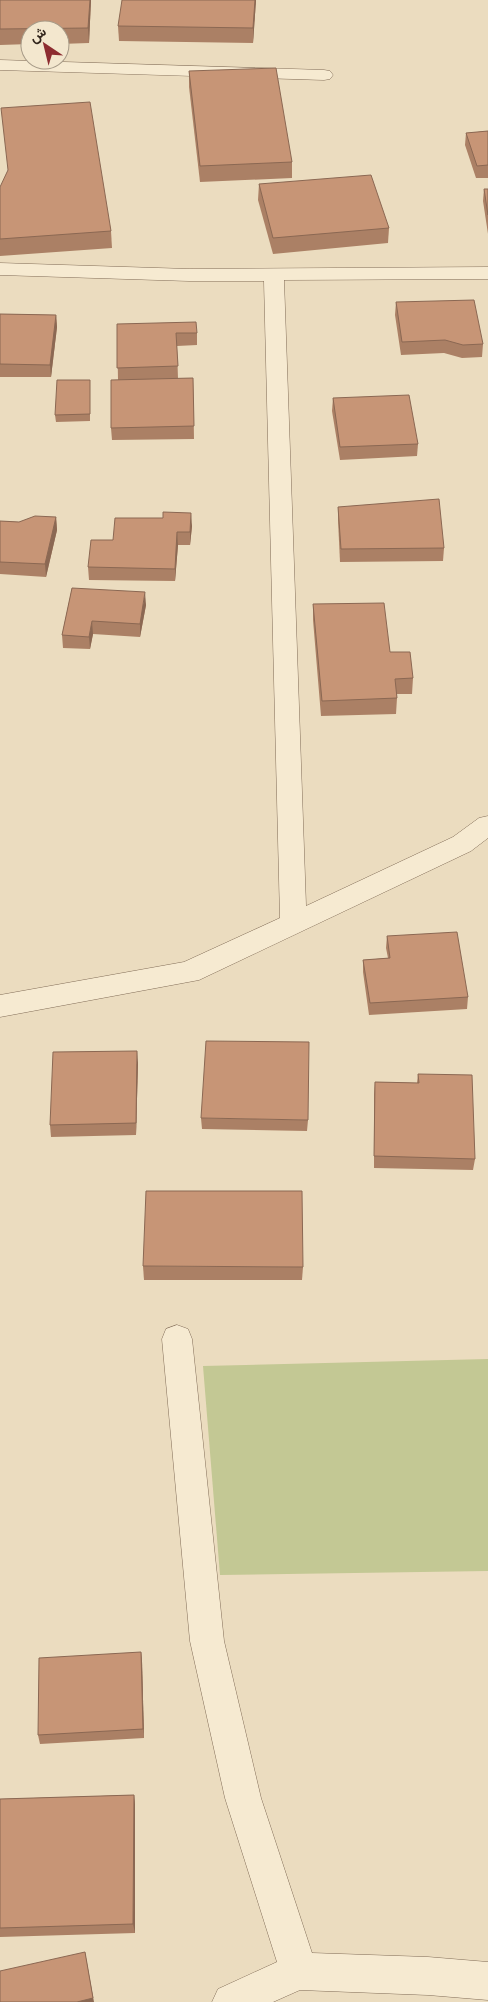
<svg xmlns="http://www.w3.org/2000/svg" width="488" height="2002" viewBox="0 0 488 2002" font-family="Spectral,Vazirmatn,serif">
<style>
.green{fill:#c3c894}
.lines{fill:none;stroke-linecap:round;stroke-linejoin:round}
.minor-casing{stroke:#826d58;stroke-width:1}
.minor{fill:#f6ead1;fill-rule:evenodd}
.wall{fill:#ab8065}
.shaded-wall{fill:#8b6853}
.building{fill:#c79576;stroke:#8b6853}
</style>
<rect width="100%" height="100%" fill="#ebdcbf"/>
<path class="green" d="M488 1359V1571L220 1575 203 1366Z"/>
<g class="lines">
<defs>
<g id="minor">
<path d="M0 60 324 70 330 71 333 75 330 79 324 80 0 70Z"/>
<path d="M0 263 189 269 488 267V279L284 280 306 906 453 837 479 818 488 816V838L471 851 199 980 0 1017V995L184 962 280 918 264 281H189L0 275Z"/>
<path d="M177 1325 188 1329 192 1339 224 1641 261 1798 312 1953 428 1957 488 1962V2000L428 1995 300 1990 273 2002H212L218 1989 277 1962 225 1798 190 1641 162 1339 166 1329Z"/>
</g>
</defs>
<use href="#minor" class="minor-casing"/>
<use href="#minor" class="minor"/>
</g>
<g class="wall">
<path d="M0 0H91L89 43 60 44V30H30V44L0 45Z"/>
<path d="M256 0 253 43 119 41 118 26Z"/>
<path d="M189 71 292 162V178L200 182 189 87Z"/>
<path d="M488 131V178H476L465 145 466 133Z"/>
<path d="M259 184 389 228 388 243 273 254 258 200Z"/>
<path d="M0 187 111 231 112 248 0 256Z"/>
<path d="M484 189H488V234L483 201Z"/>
<path d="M396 302 483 344 482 357 462 358 444 353 401 355 395 315Z"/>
<path d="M0 314 56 315 57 327 51 377H0Z"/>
<path d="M117 324 197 333V345L177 346 178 379 193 378 194 439 112 440 111 428 118 380Z"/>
<path d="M90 380V421L56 422 55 415Z"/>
<path d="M333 398 418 444 417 456 340 460 332 411Z"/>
<path d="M338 507 444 548 443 561 340 562 338 520Z"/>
<path d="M56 517 57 530 46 577 0 574V521L19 522Z"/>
<path d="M163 518 192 526 190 545H178L175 581 89 580 88 567 113 540Z"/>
<path d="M72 588 146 605 140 637 93 634 90 649 63 648 62 635Z"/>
<path d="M313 604 390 652 413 678 412 694H397V698L396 714 321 716 313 620Z"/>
<path d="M387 936 468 997 467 1009 369 1015 363 972V960L388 958 386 948Z"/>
<path d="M138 1063 136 1135 51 1137 50 1125Z"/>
<path d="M418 1074 475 1159 473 1170 374 1168V1094L375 1082 417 1083Z"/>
<path d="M201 1118 308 1120 307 1131 202 1129Z"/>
<path d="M143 1266 303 1267 302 1280H144Z"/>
<path d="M141 1652 142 1661 144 1738 40 1744 38 1735Z"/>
<path d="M134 1795 135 1805V1933L0 1937V1799Z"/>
</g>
<g class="shaded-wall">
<path d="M90 0H91L89 43 88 28Z"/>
<path d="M255 0H256L253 43V28Z"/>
<path d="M56 315 57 327 51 377 50 365Z"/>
<path d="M191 513 192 526 190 545V532Z"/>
<path d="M56 517 57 530 46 577 45 564Z"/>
<path d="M177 532 178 545 175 581V569Z"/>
<path d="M145 592 146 605 140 637V624Z"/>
<path d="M92 621 93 634 90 649 89 637Z"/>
<path d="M137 1051 138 1063 136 1135V1123Z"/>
<path d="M141 1652 142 1661 144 1738 143 1729Z"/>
<path d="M134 1795 135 1805V1933L133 1924Z"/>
<path d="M85 1952 94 2002H77Z"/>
</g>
<g class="building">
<path d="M0 0H90L88 28 0 29Z"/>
<path d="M122 0H255L253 28 118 26Z"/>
<path d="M276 68 292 162 200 166 189 71Z"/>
<path d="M90 102 111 231 0 239V187L8 170 1 108Z"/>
<path d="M488 131V165L477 166 466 133Z"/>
<path d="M371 175 389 228 273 238 259 184Z"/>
<path d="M484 189H488V215Z"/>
<path d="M474 300 483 344 463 345 445 340 402 342 396 302Z"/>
<path d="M0 314 56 315 50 365 0 364Z"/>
<path d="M196 322 197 333H176L178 366 117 368V324Z"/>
<path d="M193 378 194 426 111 428V380Z"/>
<path d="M57 380H90V414L55 415Z"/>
<path d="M409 395 418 444 340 447 333 398Z"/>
<path d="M439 499 444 548 341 549 338 507Z"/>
<path d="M163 512 191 513 190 532H177L175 569 88 567 91 540H113L115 518H163Z"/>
<path d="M35 516 56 517 45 564 0 562V521L19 522Z"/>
<path d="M72 588 145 592 140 624 92 621 89 637 62 635Z"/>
<path d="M384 603 390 652H410L413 678 395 679 397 698 322 701 313 604Z"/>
<path d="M457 932 468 997 370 1003 363 960 390 958 387 936Z"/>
<path d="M206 1041 309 1042 308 1120 201 1118Z"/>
<path d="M137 1051 136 1123 50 1125 53 1052Z"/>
<path d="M418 1074 472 1075 475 1159 374 1156 375 1082 419 1083Z"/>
<path d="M146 1191H302L303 1267 143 1266Z"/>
<path d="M141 1652 143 1729 38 1735 39 1658Z"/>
<path d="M134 1795 133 1924 0 1928V1799Z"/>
<path d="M85 1952 93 1998 77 2002H0V1971Z"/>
</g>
<g transform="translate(45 45) rotate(325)"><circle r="24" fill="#f3e7ce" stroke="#a69a87"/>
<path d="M0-4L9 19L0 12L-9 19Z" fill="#8d2c30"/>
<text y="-8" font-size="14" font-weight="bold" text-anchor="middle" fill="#32261c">ش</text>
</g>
</svg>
